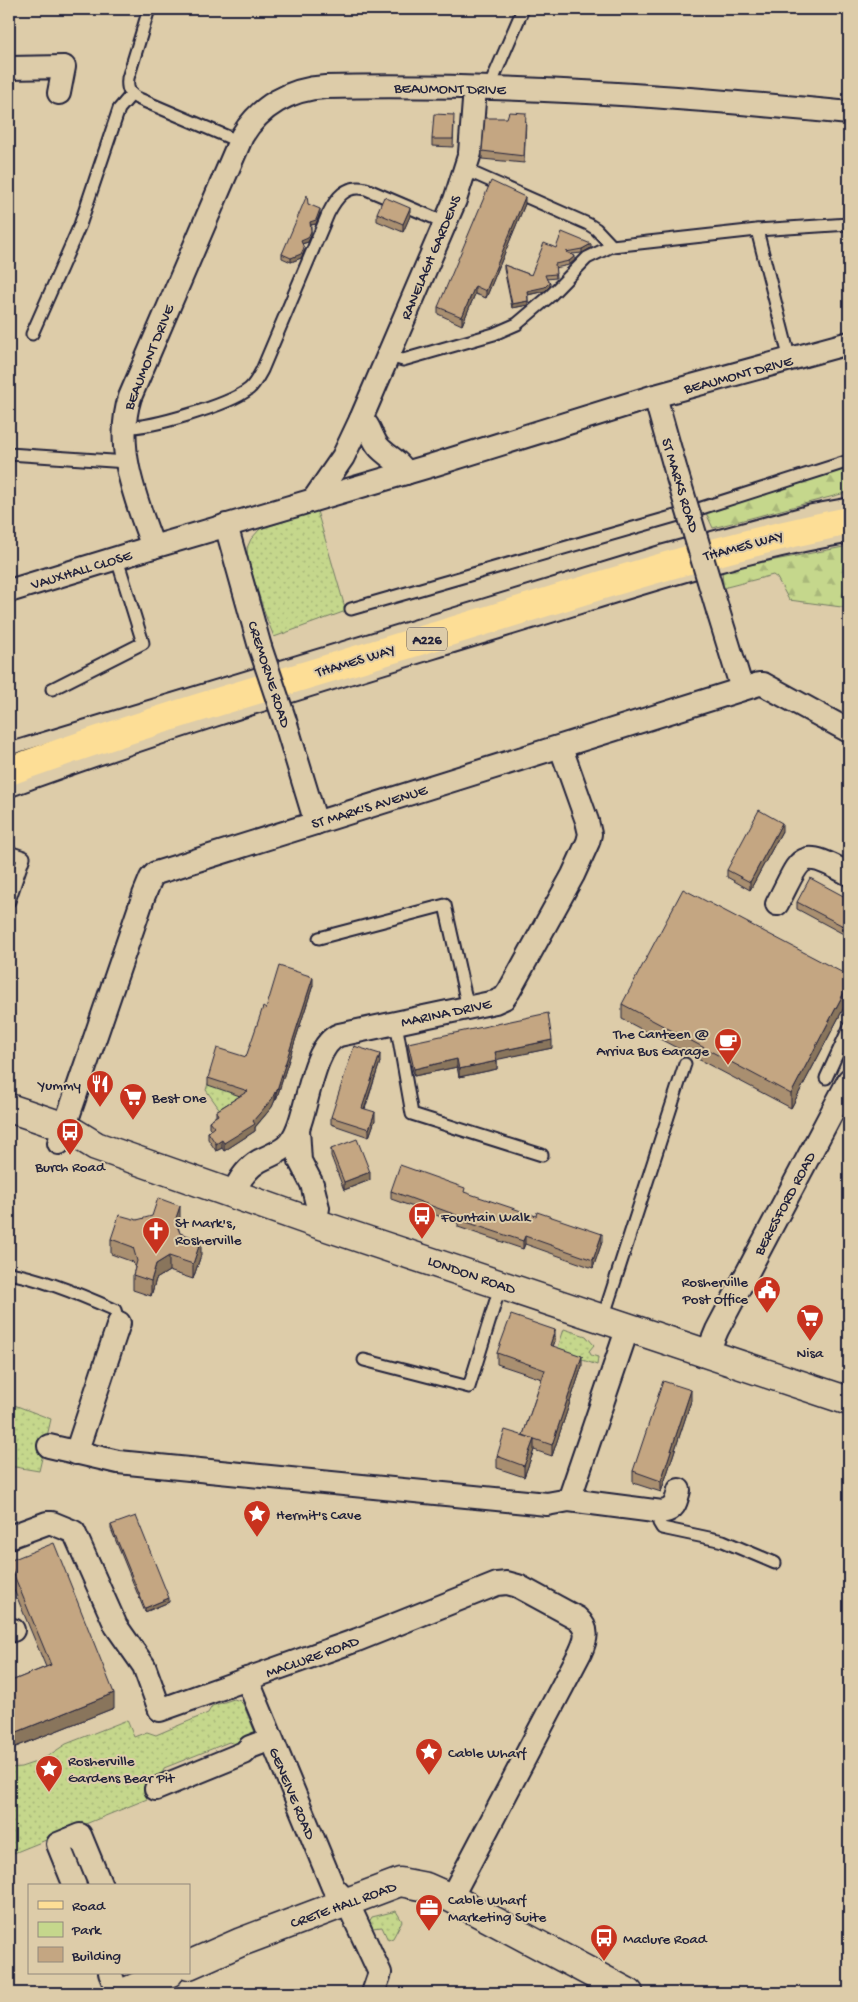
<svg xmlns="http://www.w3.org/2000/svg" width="858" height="2002" viewBox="0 0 858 2002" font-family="'Gochi Hand',sans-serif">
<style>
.green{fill:url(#green-dots);stroke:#747c64}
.forest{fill:url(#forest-firs);stroke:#747c64}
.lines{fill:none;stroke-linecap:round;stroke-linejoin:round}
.lane-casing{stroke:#22223b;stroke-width:15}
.street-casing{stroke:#22223b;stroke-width:26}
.secondary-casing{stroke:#22223b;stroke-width:31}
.primary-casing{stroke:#22223b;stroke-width:31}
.lane{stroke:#ddcca9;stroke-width:11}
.street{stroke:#ddcca9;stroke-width:22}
.secondary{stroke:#ddcca9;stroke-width:28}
.primary{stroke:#fdde96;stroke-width:28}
.street-bridge-casing{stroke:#22223b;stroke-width:26;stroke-linecap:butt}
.street-bridge{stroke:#ddcca9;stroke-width:22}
.wall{fill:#a98f70;stroke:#22223b}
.shaded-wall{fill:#89745b;stroke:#22223b}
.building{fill:#c4a682;stroke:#22223b}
.labels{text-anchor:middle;stroke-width:4;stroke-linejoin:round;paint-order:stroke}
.shield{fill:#ddcca9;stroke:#5a555c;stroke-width:1}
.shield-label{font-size:14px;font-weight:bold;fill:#22223b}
.street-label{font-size:15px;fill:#22223b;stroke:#ddcca9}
.poi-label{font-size:15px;fill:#22223b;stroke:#ddcca9;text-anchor:start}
</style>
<defs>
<pattern id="green-dots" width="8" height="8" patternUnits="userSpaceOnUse" patternTransform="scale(1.25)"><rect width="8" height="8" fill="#c5d78c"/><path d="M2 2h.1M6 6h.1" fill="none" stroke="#a9b87a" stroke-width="1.8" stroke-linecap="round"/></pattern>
<pattern id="forest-firs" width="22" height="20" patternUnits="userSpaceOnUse" patternTransform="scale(1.25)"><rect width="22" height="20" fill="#c5d78c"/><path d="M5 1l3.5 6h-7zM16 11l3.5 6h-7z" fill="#a9b87a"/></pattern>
</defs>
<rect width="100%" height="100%" fill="#ddcca9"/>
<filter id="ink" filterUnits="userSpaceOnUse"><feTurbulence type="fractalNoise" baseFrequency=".02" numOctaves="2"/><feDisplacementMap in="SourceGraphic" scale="10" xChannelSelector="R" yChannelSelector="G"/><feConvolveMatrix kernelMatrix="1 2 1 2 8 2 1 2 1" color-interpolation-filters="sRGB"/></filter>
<g filter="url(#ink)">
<g class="green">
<path d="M317 511 346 611 274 637 265 614 248 561 247 548 251 539 260 529Z"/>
<path d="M217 1055 243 1082 239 1096 272 1107 254 1129 223 1114 206 1090Z"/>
<path d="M564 1329 586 1336 594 1345 589 1351 591 1355 598 1357 597 1365 557 1351Z"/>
<path d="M9 1403 51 1419 39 1471 9 1466Z"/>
<path d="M234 1699 240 1701 243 1704 257 1737 238 1745 229 1742 164 1768 157 1795 9 1855V1768L21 1767 42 1760 66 1744 127 1720 134 1737 147 1732 156 1735 208 1713 212 1706Z"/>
<path d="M396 1911 402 1921 393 1938 388 1940 382 1927 372 1928 369 1922 372 1917Z"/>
</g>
<g class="forest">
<path d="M849 467V492L713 528 705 511Z"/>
<path d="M849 546V608L789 600 777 578 773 575 723 588 722 570Z"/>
</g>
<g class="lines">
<defs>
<g id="lane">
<path d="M149 9 128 78C127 87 128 93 137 98L240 142"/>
<path d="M489 88 523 9"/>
<path d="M466 170 588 224 596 229 612 246 757 230 849 224"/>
<path d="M757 230 790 360"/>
<path d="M32 334 80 225 119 109 131 95"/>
<path d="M388 356 403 360 494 334 517 324 550 296 587 258 612 246"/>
<path d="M124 427C149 429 229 405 249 389 255 384 258 377 262 370L328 214C336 198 346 184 366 189L446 223"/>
<path d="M9 454 127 462"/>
<path d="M351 609 689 512 849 461"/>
<path d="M52 689 143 643 117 559"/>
<path d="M9 749 662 551 810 511 849 504"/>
<path d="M9 791C172 731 338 682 504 631 617 597 734 556 849 537"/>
<path d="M9 852 24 857 9 901"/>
<path d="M319 938 445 905 468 1008"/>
<path d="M396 1023 412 1114 542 1155"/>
<path d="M826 1078 849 1028"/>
<path d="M9 1273C39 1278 86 1297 115 1310L119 1323"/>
<path d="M603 1318 685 1064"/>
<path d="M364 1360 469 1387 501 1284"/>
<path d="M659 1511V1523L662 1528 723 1541 775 1563"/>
</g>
<g id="street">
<path d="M9 68 64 67 59 93"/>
<path d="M849 113C675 96 500 83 325 87 290 89 260 106 242 136L130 397C114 447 136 500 153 547L433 465 655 396 849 343"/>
<path d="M655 396 676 471"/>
<path d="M406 473C400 461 386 456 378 446 371 437 370 425 361 419L455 200 470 153 475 88"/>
<path d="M314 499 343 457 361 419"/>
<path d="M226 525 260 647"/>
<path d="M9 591 153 547"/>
<path d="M718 611 742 689"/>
<path d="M285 721 316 823"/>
<path d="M777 904C802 857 797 846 849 874"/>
<path d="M298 1129 300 1161 312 1184 318 1208 315 1223"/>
<path d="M59 1143 144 895 151 878 156 873 759 684H763L849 731"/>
<path d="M233 1194C238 1182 247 1168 259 1161 278 1151 289 1151 298 1128 308 1104 314 1044 339 1035L495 1002 504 998 509 991 573 875 588 842 590 834 587 821 561 748"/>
<path d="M707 1354 717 1330 849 1080"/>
<path d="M49 1446 118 1462 547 1504 569 1500 662 1512C675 1510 676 1502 679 1490"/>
<path d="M76 1453 119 1323"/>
<path d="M569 1500 628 1327"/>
<path d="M9 1537 47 1523H52L74 1532 116 1626 144 1666 160 1710 357 1640 497 1584 507 1583 518 1586 577 1618C590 1629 586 1640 580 1653L451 1898"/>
<path d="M9 1631 13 1630"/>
<path d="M247 1679 333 1887 347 1902 380 1973 373 1993"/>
<path d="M156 1789 244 1753 250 1747 271 1739"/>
<path d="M75 1886 58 1844 80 1835 101 1886"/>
<path d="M110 1973 118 1993"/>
</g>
<g id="secondary">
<path d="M9 1108 65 1127 96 1146 315 1223 849 1401"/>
<path d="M189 1965 241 1942 400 1882 426 1887 451 1898 629 1993"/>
<path d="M123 1993 169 1973"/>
</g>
<path id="primary" d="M9 771C147 721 288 681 429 638 568 596 707 549 849 521"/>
</defs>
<use href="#lane" class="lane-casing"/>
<use href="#street" class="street-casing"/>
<use href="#secondary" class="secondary-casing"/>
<use href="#primary" class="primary-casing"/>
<use href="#lane" class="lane"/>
<use href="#street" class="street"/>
<use href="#secondary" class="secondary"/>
<use href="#primary" class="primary"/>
<defs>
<g id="street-bridge">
<path d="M676 471 718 611"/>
<path d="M260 647 285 721"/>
</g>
</defs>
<use href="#street-bridge" class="street-bridge-casing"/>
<use href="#street-bridge" class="street-bridge"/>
</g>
<g class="wall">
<path d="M507 118 526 121 524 163 482 159V151Z"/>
<path d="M454 123 453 147 432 146V139Z"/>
<path d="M308 204 320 213 316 224 311 225V235L308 242 302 244 304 252 301 258 291 262 282 258V254Z"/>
<path d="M525 204 486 298 475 294 462 325 438 314V307Z"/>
<path d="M377 213 410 216 403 232 377 221Z"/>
<path d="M556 248H591L582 253 572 254 575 260 569 265 555 268 556 278 546 279 550 286 545 291 528 295V305L512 308 504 269V265L531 275Z"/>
<path d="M782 831 750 890 727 877V870Z"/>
<path d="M849 899V937L797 909V902Z"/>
<path d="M849 976V998L791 1108 622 1019V1004Z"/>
<path d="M313 985 276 1100H275L272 1107 255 1127V1131L224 1151 222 1148 216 1151 208 1139V1132L211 1130 209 1128V1121L216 1116V1111L240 1096 208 1085V1078L246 1057 266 1009Z"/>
<path d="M408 1043 552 1048 497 1059V1069L459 1077 457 1067 414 1076 408 1051Z"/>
<path d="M380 1062 365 1109 375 1120 369 1137 331 1124V1117Z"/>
<path d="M331 1149 370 1180 344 1190 331 1156Z"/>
<path d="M391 1191 465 1193 602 1242 593 1268 525 1244 523 1249 458 1227V1223L391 1199Z"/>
<path d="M137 1220 180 1221 178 1227 180 1233 201 1255 193 1279 169 1271 156 1279 151 1296 133 1290V1275L135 1268 133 1262 111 1254V1239Z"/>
<path d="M555 1341 553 1346 582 1366 552 1456 534 1450 524 1477 497 1468V1456L523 1435 542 1379 497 1364V1353Z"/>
<path d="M691 1401 661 1492 633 1483V1471Z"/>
<path d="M111 1525 169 1602 145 1612 111 1529Z"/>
<path d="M9 1561 114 1708 13 1748V1751L9 1752V1682L46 1667 9 1578Z"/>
</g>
<g class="shaded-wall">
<path d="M525 197V204L486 298V291Z"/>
<path d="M410 208V216L403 232V224Z"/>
<path d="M320 209V213L316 224 310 225V222Z"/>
<path d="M311 231V235L308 242 301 244V241Z"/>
<path d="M591 244V248L582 253V249Z"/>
<path d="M304 248V252L301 258 291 262V258Z"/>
<path d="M575 256V260L569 265V261Z"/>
<path d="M550 282V286L545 291 527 295V291Z"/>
<path d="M475 286V294L462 325V317Z"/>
<path d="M528 301V305L512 308V304Z"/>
<path d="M782 823V831L750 890V882Z"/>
<path d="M313 977V985L276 1100V1093Z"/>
<path d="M849 983V998L791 1108V1094Z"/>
<path d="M552 1040V1048L495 1060V1052Z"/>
<path d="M380 1054V1062L362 1116V1108Z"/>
<path d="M457 1059V1067L414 1076V1069Z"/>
<path d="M497 1061V1069L459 1077V1069Z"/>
<path d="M275 1092V1100L272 1107 255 1127V1131L224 1151V1143L253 1121Z"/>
<path d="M375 1112V1120L369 1137V1129Z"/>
<path d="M222 1140V1148L216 1151V1144Z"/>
<path d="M370 1172V1180L344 1190V1182Z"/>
<path d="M180 1206V1221L175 1236V1221Z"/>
<path d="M602 1234V1242L593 1268V1260Z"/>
<path d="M525 1236V1244L523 1249V1241Z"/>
<path d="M201 1240V1255L193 1279V1264Z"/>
<path d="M169 1256V1271L156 1279 151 1296V1281L156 1264Z"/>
<path d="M555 1330V1341L550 1356V1345Z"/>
<path d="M582 1356V1366L552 1456V1445Z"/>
<path d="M691 1390V1401L661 1492V1481Z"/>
<path d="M534 1439V1450L524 1477V1466Z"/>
<path d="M169 1598V1602L145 1612V1608Z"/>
<path d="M114 1693V1708L13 1748V1751L9 1752V1738L12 1734Z"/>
</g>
<g class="building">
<path d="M509 112 526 113 524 156 482 151 485 118H507Z"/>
<path d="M434 114 454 115 453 139H432Z"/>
<path d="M491 181 525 197 486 291 475 286 462 317 438 307Z"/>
<path d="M307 195 308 204 320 209 316 220 310 222 311 231 308 238 301 241 304 248 301 254 291 258 282 254Z"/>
<path d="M384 197 410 208 403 224 377 213Z"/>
<path d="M562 232 591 244 582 249 566 252 575 256 569 261 555 264 556 274 545 275 547 280 550 282 545 287 527 291 528 301 512 304 504 265 531 275 544 243 556 248Z"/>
<path d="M759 810 782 823 750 882 727 870Z"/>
<path d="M810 878 849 899V929L797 902Z"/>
<path d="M683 889 849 976V983L791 1094 622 1004Z"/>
<path d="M279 966 313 977 276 1093 275 1092 272 1099 253 1121 255 1124 224 1143 222 1140 216 1144 208 1132 214 1127 209 1121 218 1115 216 1111 248 1091 208 1078 217 1048 246 1057 263 1007 266 1009Z"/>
<path d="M548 1013 552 1040 495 1052 497 1061 459 1069 457 1059 414 1069 408 1043Z"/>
<path d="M354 1046 380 1054 362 1108 375 1112 369 1129 331 1117Z"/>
<path d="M357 1139 370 1172 344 1182 331 1149Z"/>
<path d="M400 1165 465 1188 464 1192 536 1216 537 1212 602 1234 593 1260 525 1236 523 1241 475 1225 458 1219 459 1216 391 1191Z"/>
<path d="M158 1198 180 1206 175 1221 180 1233 201 1240 193 1264 169 1256 156 1264 151 1281 133 1275 137 1261 133 1247 111 1239 119 1215 137 1220 152 1216Z"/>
<path d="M511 1315 555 1330 550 1345 582 1356 552 1445 523 1435 545 1370 497 1353Z"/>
<path d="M663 1381 691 1390 661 1481 633 1471Z"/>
<path d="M505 1430 534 1439 524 1466 497 1456Z"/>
<path d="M136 1516 169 1598 145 1608 111 1525Z"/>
<path d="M54 1543 114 1693 12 1734 13 1736 9 1738V1682L51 1665 9 1563V1561Z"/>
</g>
</g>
<defs>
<symbol id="cafe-pin" viewBox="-11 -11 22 30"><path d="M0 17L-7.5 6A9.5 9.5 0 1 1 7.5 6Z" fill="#c8321e" stroke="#ddcca9"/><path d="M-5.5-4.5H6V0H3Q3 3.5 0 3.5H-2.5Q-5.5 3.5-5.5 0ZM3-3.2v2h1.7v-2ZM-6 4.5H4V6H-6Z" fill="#fff"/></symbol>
<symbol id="restaurant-pin" viewBox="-11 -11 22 30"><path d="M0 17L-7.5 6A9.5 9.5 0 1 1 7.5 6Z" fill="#c8321e" stroke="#ddcca9"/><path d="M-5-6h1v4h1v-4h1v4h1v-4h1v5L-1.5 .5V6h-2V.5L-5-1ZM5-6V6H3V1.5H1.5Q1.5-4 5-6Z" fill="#fff"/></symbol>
<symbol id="supermarket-pin" viewBox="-11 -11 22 30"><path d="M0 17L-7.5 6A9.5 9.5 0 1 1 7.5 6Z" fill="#c8321e" stroke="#ddcca9"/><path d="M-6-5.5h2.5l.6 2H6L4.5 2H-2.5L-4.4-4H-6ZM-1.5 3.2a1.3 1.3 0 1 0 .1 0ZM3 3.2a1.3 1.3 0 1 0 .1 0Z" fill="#fff"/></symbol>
<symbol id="bus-pin" viewBox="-11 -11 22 30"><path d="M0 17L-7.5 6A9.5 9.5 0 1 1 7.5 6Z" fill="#c8321e" stroke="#ddcca9"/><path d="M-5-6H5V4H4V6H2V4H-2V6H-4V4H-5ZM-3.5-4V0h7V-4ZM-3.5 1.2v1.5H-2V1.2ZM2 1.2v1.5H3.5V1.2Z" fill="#fff"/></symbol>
<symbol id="church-pin" viewBox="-11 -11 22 30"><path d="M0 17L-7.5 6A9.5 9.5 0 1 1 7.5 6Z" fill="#c8321e" stroke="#ddcca9"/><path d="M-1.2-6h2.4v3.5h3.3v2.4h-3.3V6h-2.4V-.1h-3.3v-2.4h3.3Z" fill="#fff"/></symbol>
<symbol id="civic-pin" viewBox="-11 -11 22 30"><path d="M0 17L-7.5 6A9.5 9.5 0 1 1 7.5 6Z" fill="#c8321e" stroke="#ddcca9"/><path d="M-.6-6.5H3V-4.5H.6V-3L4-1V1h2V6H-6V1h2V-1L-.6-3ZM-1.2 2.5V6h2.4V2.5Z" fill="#fff"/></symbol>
<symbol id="sight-pin" viewBox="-11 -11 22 30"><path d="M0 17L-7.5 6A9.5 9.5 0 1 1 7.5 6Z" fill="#c8321e" stroke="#ddcca9"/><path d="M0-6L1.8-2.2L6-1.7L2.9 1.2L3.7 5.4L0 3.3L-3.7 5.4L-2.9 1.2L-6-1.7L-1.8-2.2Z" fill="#fff"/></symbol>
<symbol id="office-pin" viewBox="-11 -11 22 30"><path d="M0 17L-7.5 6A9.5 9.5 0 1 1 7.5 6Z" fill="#c8321e" stroke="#ddcca9"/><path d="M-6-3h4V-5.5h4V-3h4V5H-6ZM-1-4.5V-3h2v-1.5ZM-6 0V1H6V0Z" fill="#fff"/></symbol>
</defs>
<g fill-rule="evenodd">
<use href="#cafe-pin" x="712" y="1026" width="32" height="43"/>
<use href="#restaurant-pin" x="84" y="1068" width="32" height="43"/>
<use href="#supermarket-pin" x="117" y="1081" width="32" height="43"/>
<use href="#bus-pin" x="54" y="1116" width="32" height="43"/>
<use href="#bus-pin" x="406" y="1200" width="32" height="43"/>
<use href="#church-pin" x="140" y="1215" width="32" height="43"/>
<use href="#civic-pin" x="751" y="1274" width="32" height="43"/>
<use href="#supermarket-pin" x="794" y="1302" width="32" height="43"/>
<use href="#sight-pin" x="241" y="1498" width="32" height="43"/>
<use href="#sight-pin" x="413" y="1736" width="32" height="43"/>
<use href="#sight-pin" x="33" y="1753" width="32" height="43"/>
<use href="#office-pin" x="413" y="1892" width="32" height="43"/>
<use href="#bus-pin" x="588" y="1922" width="32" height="43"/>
</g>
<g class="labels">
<rect class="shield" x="407" y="627.5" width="40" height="23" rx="4"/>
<g class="shield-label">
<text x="427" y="644">A226</text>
</g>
<g class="street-label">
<text transform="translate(450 88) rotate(1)" y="5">BEAUMONT DRIVE</text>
<text transform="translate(430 257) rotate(-67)" y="5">RANELAGH GARDENS</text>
<text transform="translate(148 357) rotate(-68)" y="5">BEAUMONT DRIVE</text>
<text transform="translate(738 374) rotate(-15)" y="5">BEAUMONT DRIVE</text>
<text transform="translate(681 485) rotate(73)" y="5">ST MARKS ROAD</text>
<text transform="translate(743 545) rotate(-15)" y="5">THAMES WAY</text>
<text transform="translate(81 569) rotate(-17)" y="5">VAUXHALL CLOSE</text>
<text transform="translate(355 660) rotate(-17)" y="5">THAMES WAY</text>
<text transform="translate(270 674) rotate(72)" y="5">CREMORNE ROAD</text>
<text transform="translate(369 806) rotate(-17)" y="5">ST MARK'S AVENUE</text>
<text transform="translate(446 1012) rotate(-12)" y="5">MARINA DRIVE</text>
<text transform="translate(784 1203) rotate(-62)" y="5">BERESFORD ROAD</text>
<text transform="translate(472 1274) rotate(19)" y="5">LONDON ROAD</text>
<text transform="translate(312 1656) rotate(-20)" y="5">MACLURE ROAD</text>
<text transform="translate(293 1793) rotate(67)" y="5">GENEIVE ROAD</text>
<text transform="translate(343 1904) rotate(-20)" y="5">CRETE HALL ROAD</text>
</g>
<g class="poi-label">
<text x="709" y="1038" text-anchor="end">The Canteen @<tspan x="709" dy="17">Arriva Bus Garage</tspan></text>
<text x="81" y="1089" text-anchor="end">Yummy</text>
<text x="152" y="1102">Best One</text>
<text x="70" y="1171" text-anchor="middle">Burch Road</text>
<text x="441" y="1221">Fountain Walk</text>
<text x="175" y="1227">St Mark's,<tspan x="175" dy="17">Rosherville</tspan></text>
<text x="748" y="1286" text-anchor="end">Rosherville<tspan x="748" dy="17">Post Office</tspan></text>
<text x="810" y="1357" text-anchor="middle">Nisa</text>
<text x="276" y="1519">Hermit's Cave</text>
<text x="448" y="1757">Cable Wharf</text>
<text x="68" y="1765">Rosherville<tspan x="68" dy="17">Gardens Bear Pit</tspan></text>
<text x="448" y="1904">Cable Wharf<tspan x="448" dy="17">Marketing Suite</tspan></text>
<text x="623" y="1943">Maclure Road</text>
</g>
</g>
<rect width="858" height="2002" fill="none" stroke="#ddcca9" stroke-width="30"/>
<rect x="15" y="15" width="828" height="1972" fill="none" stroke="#22223b" stroke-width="2" filter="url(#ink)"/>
<rect x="28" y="1884" width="162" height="90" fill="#ddcca9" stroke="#92887d"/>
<rect x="38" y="1901" width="25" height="8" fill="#fdde96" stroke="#92887d"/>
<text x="72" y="1910" font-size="15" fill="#22223b">Road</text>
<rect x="38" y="1922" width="25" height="15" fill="#c5d78c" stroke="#92887d"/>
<text x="72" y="1934" font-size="15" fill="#22223b">Park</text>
<rect x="38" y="1947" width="25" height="15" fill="#c4a682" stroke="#92887d"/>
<text x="72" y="1960" font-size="15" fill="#22223b">Building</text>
</svg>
